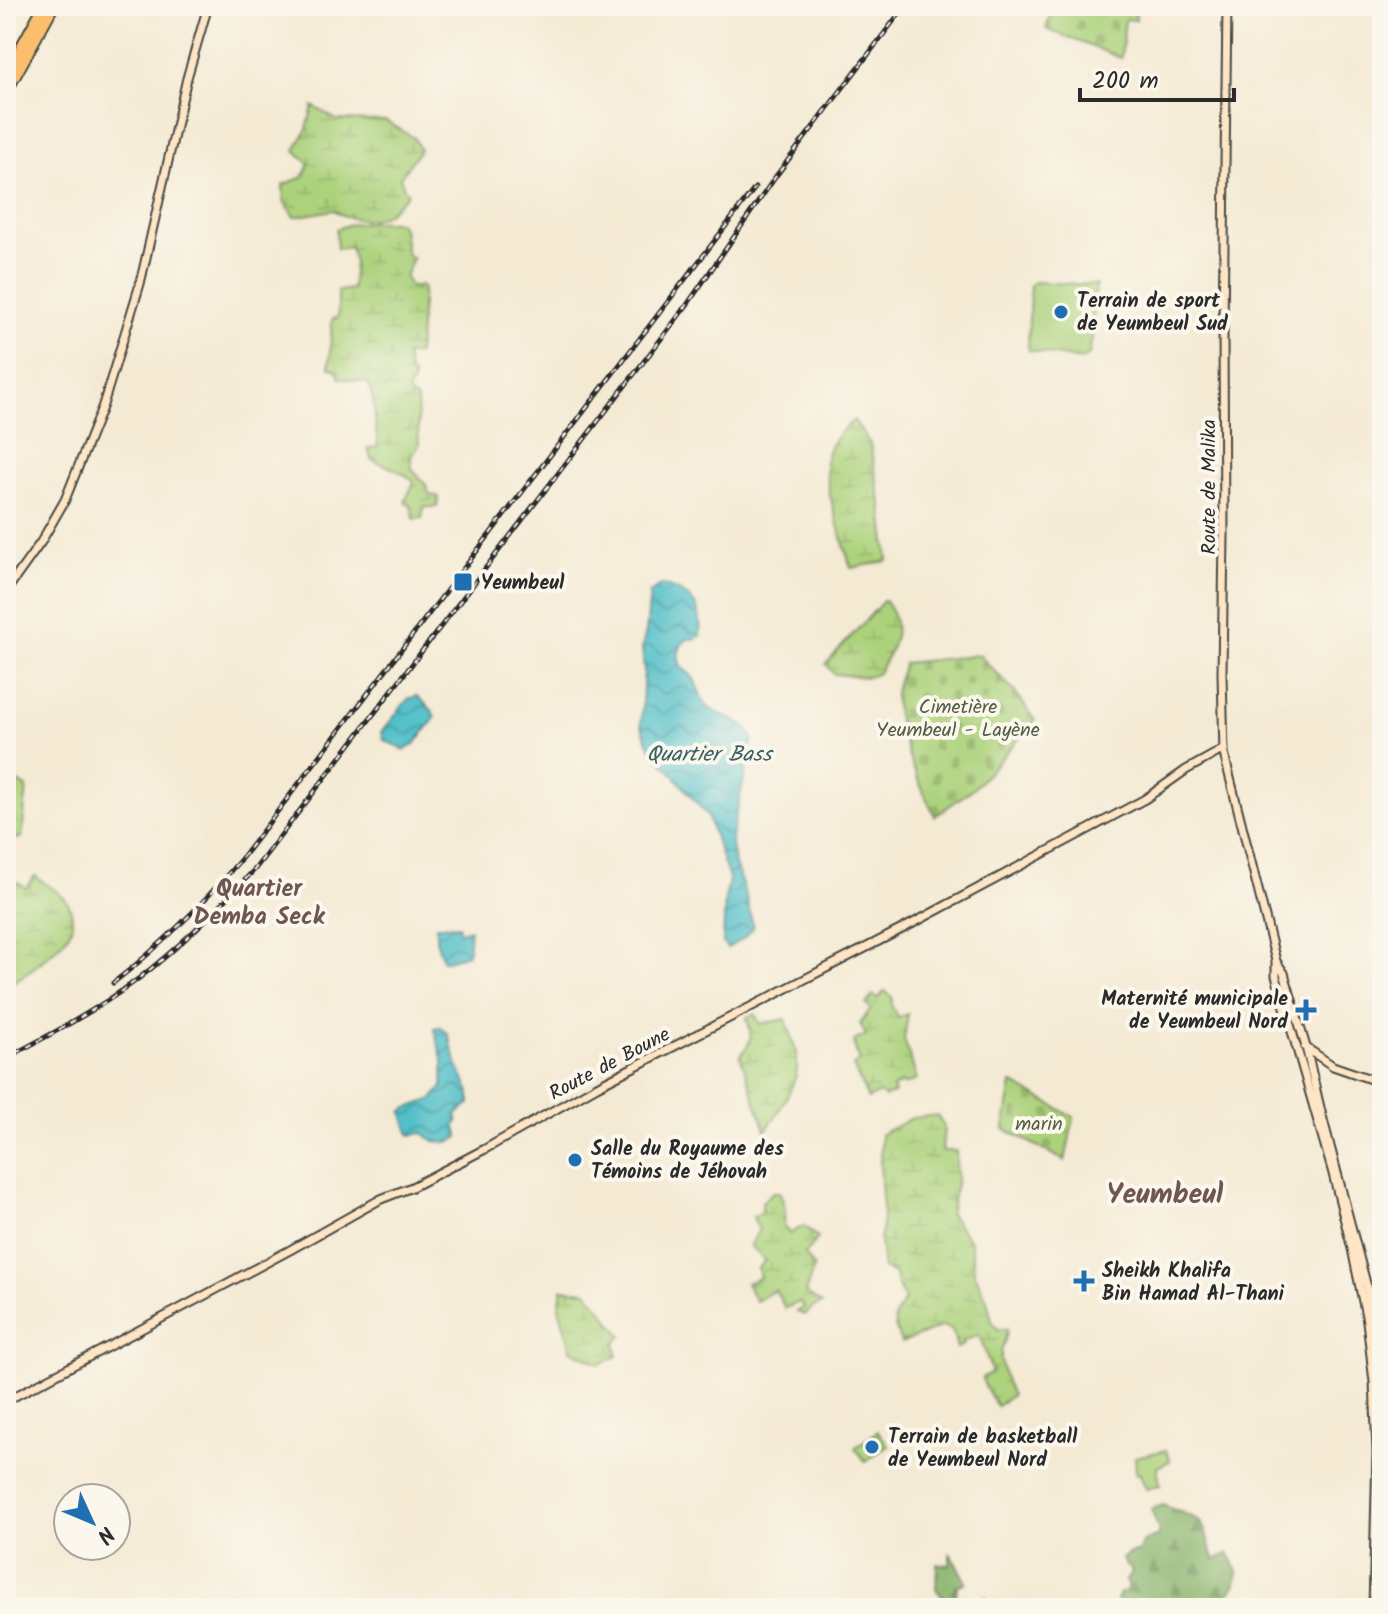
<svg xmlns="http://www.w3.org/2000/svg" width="1388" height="1614" viewBox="0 0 1388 1614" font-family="Kalam,sans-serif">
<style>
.green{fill:#acd27c;stroke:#6c7e54;stroke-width:2}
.forest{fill:url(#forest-firs);stroke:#5a704c;stroke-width:2}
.wetland{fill:url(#wetland-marsh);stroke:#6c7e54;stroke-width:2}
.cemetery{fill:url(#cemetery-stones);stroke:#6c7e54;stroke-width:2}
.water{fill:url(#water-waves);stroke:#3e767a;stroke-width:2}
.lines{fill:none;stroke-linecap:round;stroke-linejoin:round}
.secondary-casing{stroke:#494844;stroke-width:11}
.highway-casing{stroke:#494844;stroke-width:14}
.secondary{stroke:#fde5c5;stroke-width:7}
.highway{stroke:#fabe6d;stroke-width:10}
.rail-casing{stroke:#2b2b2b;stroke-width:5}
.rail{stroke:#fbf7ec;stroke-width:2;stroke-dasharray:6;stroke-linecap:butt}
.poi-dot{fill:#1f6fb2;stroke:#fbf7ec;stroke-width:3}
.labels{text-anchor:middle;stroke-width:8;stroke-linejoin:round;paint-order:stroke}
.poi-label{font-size:20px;font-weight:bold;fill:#2b2b2b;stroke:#fbf7ec;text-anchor:start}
.street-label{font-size:20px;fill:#2b2b2b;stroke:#fbf7ec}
.park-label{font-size:20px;fill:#525d43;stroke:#fbf7ec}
.water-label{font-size:22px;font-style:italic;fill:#395f62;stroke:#fbf7ec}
.quarter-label{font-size:24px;font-weight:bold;fill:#6f5653;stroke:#fbf7ec}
.district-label{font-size:28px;font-weight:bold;fill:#6f5653;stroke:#fbf7ec}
</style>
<defs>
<pattern id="forest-firs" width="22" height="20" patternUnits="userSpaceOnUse" patternTransform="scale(2)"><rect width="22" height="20" fill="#89b46c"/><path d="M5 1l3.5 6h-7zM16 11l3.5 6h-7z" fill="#709359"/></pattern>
<pattern id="wetland-marsh" width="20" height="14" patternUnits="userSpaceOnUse" patternTransform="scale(2)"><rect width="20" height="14" fill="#acd27c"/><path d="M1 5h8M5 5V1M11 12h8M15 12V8" fill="none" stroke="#94b46b"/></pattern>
<pattern id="cemetery-stones" width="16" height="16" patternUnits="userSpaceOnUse" patternTransform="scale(2)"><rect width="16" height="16" fill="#acd27c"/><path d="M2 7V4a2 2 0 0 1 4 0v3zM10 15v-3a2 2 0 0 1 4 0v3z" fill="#94b46b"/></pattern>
<pattern id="water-waves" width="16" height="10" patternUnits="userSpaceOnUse" patternTransform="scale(2)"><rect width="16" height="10" fill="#52c0c9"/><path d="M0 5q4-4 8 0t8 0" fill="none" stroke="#449ca3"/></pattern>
</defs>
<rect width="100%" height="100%" fill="#fbf7ec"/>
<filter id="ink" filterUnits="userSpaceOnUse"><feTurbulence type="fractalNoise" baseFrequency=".0125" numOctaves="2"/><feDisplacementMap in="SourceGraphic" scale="16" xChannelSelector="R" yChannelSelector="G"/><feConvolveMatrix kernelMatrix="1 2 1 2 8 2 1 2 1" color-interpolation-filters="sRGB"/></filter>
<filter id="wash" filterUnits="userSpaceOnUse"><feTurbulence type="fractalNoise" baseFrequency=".006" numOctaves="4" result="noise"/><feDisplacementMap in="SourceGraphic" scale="32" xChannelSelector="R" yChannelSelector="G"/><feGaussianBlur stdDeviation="1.8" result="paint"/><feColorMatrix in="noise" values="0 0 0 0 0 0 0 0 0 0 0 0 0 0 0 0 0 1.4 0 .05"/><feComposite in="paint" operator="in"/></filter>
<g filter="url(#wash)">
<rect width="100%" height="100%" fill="#f4ead4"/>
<g class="green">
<path d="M1034 282 1096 285 1092 338 1089 355 1081 360 1028 350 1030 285Z"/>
<path d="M878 1431 888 1445 866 1462 855 1448Z"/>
<path d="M1166 1450 1170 1461 1157 1467 1160 1485 1146 1489 1140 1474 1136 1473 1135 1457Z"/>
</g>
<g class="forest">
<path d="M1163 1505C1174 1510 1191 1514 1200 1522 1208 1530 1209 1549 1215 1560L1229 1553 1238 1572 1236 1584 1227 1596 1225 1608H1127L1117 1600 1120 1593 1126 1591 1128 1584 1126 1580 1132 1572 1131 1568 1126 1566 1122 1559 1128 1554 1140 1551 1143 1542 1158 1536 1159 1531 1151 1509Z"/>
<path d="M950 1553 966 1582 957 1586 956 1597 960 1607 986 1597V1608H935L945 1602 942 1596 936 1589 937 1564 950 1565Z"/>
</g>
<g class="wetland">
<path d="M313 106 337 120 386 121 414 138 420 150 400 177 404 188 408 193C401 200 393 210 384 215 371 223 345 219 334 210L294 217 284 201 283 185 303 177 309 164 295 150 307 129Z"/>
<path d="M369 222H398L403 228 407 256 413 258 405 277 409 285 415 288 419 285 423 287 418 354 406 355 409 372 413 375V384L408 387 409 395 417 399 419 446 411 456 412 469 426 485 429 494 439 497 437 507H424L422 518 414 519 411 506 405 502 414 482C404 471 385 466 371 459L368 448 378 447 373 401 369 383 339 378 338 371 329 367 332 320 338 317V291L352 289 354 262 350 247 337 249 336 229 351 224Z"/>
<path d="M854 420 870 444 882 508 888 561 851 568C843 541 821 479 827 455 830 441 843 429 854 420Z"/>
<path d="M884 600C906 628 893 648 877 674L867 677 834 674 826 664Z"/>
<path d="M6 776 27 787 22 837 6 842Z"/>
<path d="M35 876C45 884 59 891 66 900 72 908 74 922 70 931 62 947 28 973 12 983L6 974V894L18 882 26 888Z"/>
<path d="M885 991 892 997V1007L898 1018 908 1014 904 1039 917 1080 904 1085 902 1083 893 1088 895 1093 885 1097 879 1093 868 1099 853 1066 860 1061 855 1049 854 1041 866 1035 860 1023 871 1009 866 1004 873 995 877 999Z"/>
<path d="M755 1014 760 1024 786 1019C791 1035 798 1052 797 1069 795 1088 776 1115 766 1131L740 1056C753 1041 752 1036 747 1017Z"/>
<path d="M937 1115 944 1127 942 1151H956L957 1179 950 1214 970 1241 975 1274 987 1300 992 1321 998 1329H1007C1007 1338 1004 1341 1002 1349 998 1359 1006 1385 1012 1395L997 1406 986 1389 982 1378 992 1372 979 1335 963 1341 964 1344 957 1348 952 1329H948L943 1326 901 1343C893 1320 890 1320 905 1300L897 1284 895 1274 883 1268 880 1241 883 1217 880 1163 881 1134 912 1118Z"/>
<path d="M773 1192H780L785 1209 784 1224 789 1234 804 1226 818 1238 805 1254 814 1267 805 1293 822 1304 813 1307 805 1315 797 1312 804 1307 800 1302 785 1308 775 1290 756 1301 746 1283 760 1278 758 1268 765 1261 750 1245 759 1230 753 1217 762 1212V1202Z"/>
<path d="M562 1289 587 1291 622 1336 615 1343 617 1356 600 1364 571 1350 559 1307Z"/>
</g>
<g class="cemetery">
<path d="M1053 6H1135L1136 20 1125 19 1121 58 1046 29Z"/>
<path d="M979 655 1016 693 1035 721 974 788 935 816C918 782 895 732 895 694 896 684 901 673 904 663Z"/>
<path d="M1012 1083 1074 1117 1065 1161 1004 1129Z"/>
</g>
<g class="water">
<path d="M661 585C690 592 703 605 700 636L695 639H688C679 645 676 655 681 666 684 671 691 673 694 679 699 688 700 700 708 707 724 719 744 719 753 738L731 838 733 858 747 900 753 927 744 938 729 947 727 948 723 943 725 899 729 879 707 815 650 747 641 725 644 670 642 647 646 632 650 593Z"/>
<path d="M417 696 432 710 435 718 415 744 405 750 384 740 382 732 408 699Z"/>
<path d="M459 925V932L470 929 468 954 443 961 436 940V926Z"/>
<path d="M437 1027H441L448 1034 458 1067 470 1092V1104L456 1115 458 1122 455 1125 459 1137C448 1146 433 1143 423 1133L410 1135 402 1112 405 1109 433 1099 443 1087V1062L434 1028Z"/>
</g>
</g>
<g filter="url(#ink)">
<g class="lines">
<defs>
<g id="secondary">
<path d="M1227 6 1223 327 1224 535 1222 674 1224 754 1276 961V976L1332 1170 1352 1249 1367 1321 1374 1382 1377 1452 1373 1608"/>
<path d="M6 591 41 542 65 500 103 405 140 284 187 78 208 6"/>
<path d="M1277 963 1284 973 1306 1047 1321 1112 1367 1287 1373 1320 1380 1385 1382 1444"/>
<path d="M1305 1047 1333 1066 1382 1083"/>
<path d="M6 1401 290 1250 381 1199 412 1187 485 1149 597 1086 904 928 1145 799 1186 770 1224 749"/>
<path d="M1379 1608 1382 1494"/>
</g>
<g id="highway">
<path d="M6 75 44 6"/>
<path d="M6 92 53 6"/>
</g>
</defs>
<use href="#secondary" class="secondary-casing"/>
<use href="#highway" class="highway-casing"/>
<use href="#secondary" class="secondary"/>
<use href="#highway" class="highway"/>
<defs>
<g id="rail">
<path d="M113 983C161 946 202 905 241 859L755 188"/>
<path d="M6 1058C52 1034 97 1010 138 979 181 946 219 908 255 869L687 305 776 176 905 6"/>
</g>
</defs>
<use href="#rail" class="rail-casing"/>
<use href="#rail" class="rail"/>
</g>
</g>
<g class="poi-dot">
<circle cx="1061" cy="312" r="8"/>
<rect x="453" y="572" width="20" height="20" rx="4"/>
<path d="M1302 998h8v8h8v8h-8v8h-8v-8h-8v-8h8z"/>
<circle cx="575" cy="1160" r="8"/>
<path d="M1080 1269h8v8h8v8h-8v8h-8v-8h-8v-8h8z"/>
<circle cx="872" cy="1447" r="8"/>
</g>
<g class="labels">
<g class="poi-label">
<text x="1077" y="307">Terrain de sport<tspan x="1077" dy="23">de Yeumbeul Sud</tspan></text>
<text x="481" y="589">Yeumbeul</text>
<text x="1288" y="1005" text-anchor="end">Maternité municipale<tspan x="1288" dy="23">de Yeumbeul Nord</tspan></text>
<text x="591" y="1155">Salle du Royaume des<tspan x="591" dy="23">Témoins de Jéhovah</tspan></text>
<text x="1102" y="1277">Sheikh Khalifa<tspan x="1102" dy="23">Bin Hamad Al-Thani</tspan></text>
<text x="888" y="1443">Terrain de basketball<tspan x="888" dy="23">de Yeumbeul Nord</tspan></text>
</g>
<g class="street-label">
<text transform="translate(1208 487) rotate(-90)" y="7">Route de Malika</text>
<text transform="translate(609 1063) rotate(-28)" y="7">Route de Boune</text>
</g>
<g class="park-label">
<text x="958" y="713">Cimetière<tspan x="958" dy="23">Yeumbeul - Layène</tspan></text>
<text x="1039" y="1130">marin</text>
</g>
<g class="water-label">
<text x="709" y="761">Quartier Bass</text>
</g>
<g class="quarter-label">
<text x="259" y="896">Quartier<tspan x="259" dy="28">Demba Seck</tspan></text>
</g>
<g class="district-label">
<text x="1165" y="1203">Yeumbeul</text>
</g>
</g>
<rect width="1388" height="1614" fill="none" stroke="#fbf7ec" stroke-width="32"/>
<g transform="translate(92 1522) rotate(134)"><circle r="38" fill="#fbf7ec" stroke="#a8a59f" stroke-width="2"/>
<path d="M0-6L14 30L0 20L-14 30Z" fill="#1f6fb2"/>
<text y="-12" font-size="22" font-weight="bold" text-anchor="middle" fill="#2b2b2b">N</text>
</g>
<path d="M1080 88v12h154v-12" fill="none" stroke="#2b2b2b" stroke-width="4"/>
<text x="1092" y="88" font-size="24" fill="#2b2b2b" stroke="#fbf7ec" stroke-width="6" paint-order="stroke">200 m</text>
</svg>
